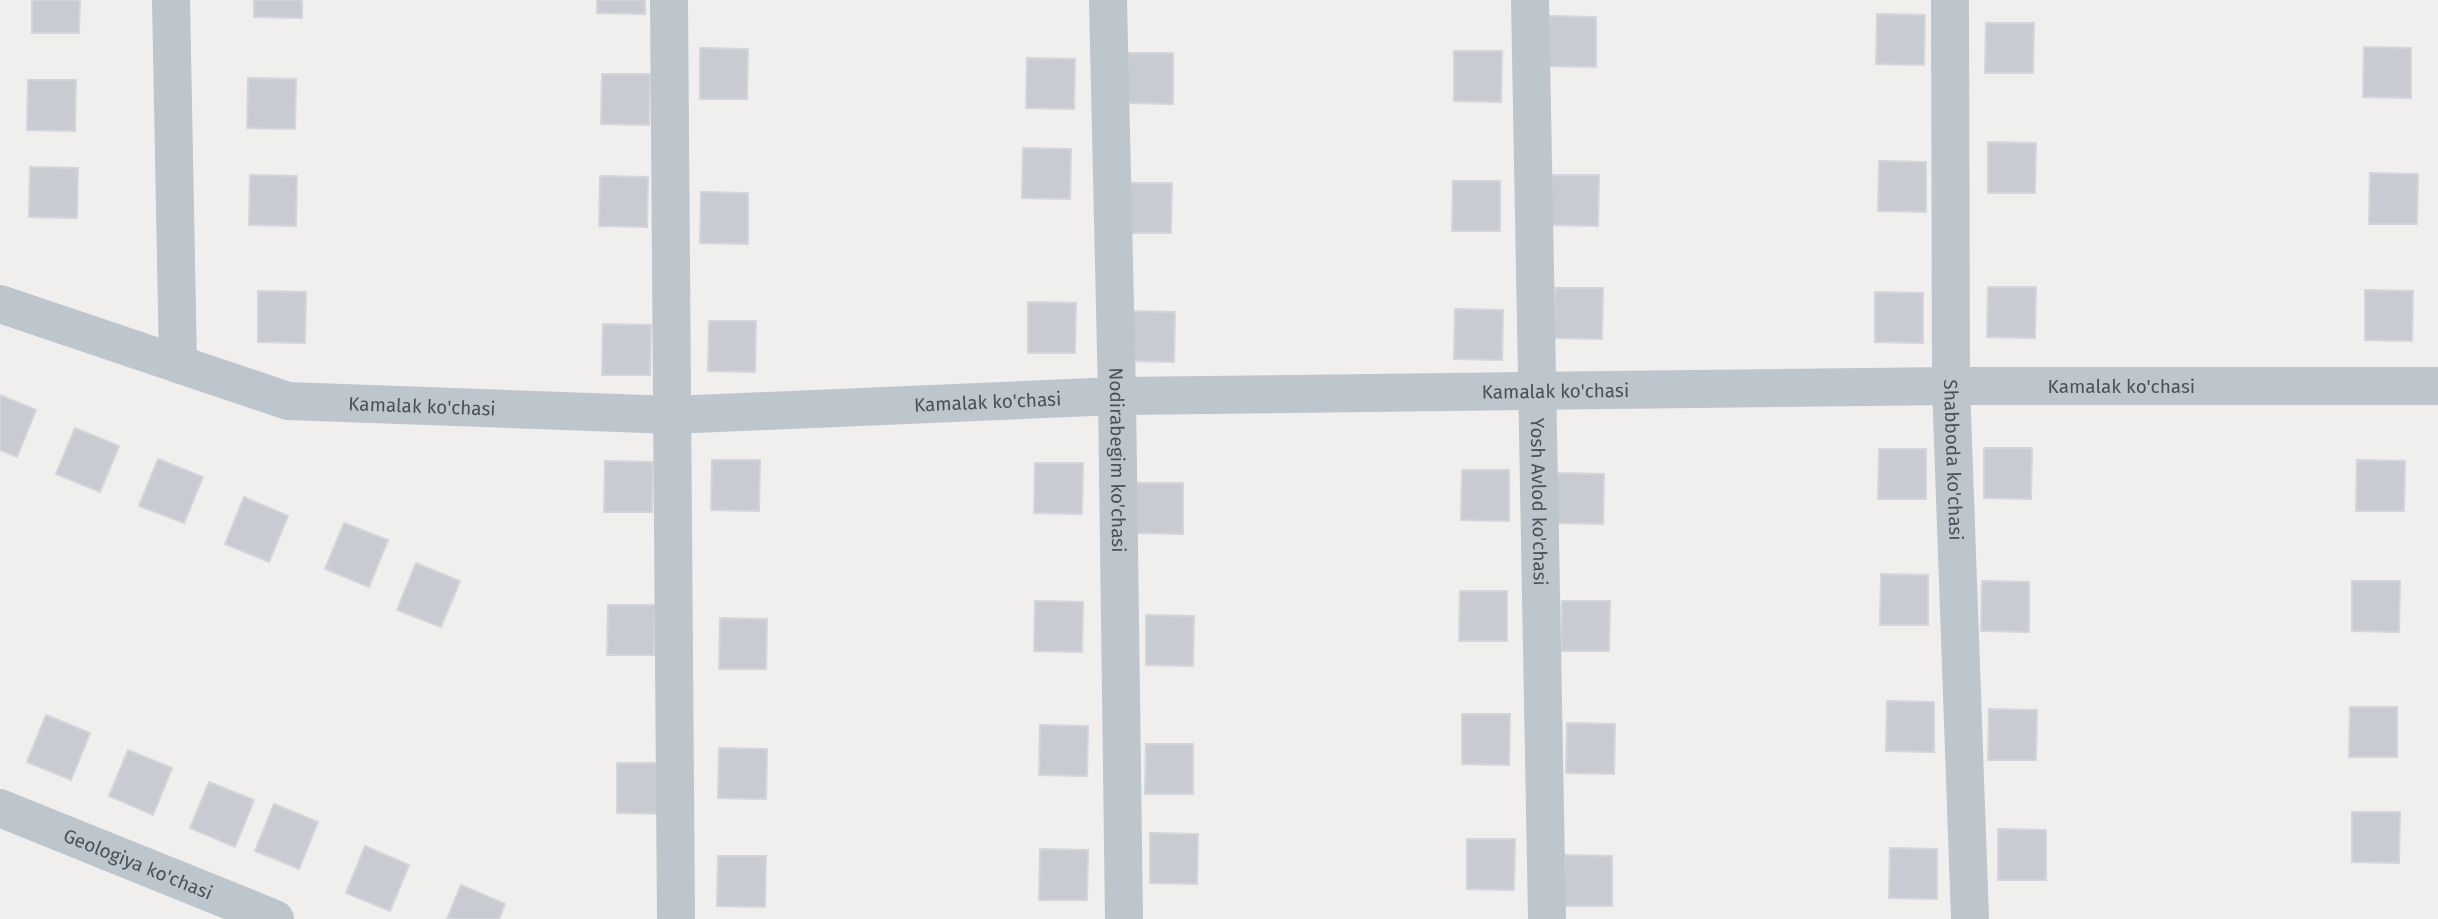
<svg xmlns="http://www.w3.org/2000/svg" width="2438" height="919" viewBox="0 0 2438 919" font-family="'Fira Sans',sans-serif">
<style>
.building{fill:#c8cbd1;stroke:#d3d5da;stroke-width:2}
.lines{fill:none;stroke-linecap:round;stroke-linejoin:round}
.street{stroke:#bdc6cd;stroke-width:38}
.labels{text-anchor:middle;stroke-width:5;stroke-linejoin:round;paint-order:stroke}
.street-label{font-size:19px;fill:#47525b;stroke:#fff}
</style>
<rect width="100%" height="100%" fill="#f1eeee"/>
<g class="building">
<path d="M32 0H80L79 33H32Z"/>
<path d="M254 0H302V18L254 17Z"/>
<path d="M597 0H645V14L597 13Z"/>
<path d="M1877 14 1925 15 1924 65 1876 64Z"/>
<path d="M1549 16 1596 17V67L1548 66Z"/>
<path d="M1986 23H2034L2033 73H1985Z"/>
<path d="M2364 47 2411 48V98L2363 97Z"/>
<path d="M700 48 748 49 747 99H700Z"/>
<path d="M1454 51H1502L1501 102 1454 101Z"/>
<path d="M1125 53H1173V104L1125 103Z"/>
<path d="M1027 58 1075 59 1074 109 1026 108Z"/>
<path d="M602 74H650L649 125 601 124Z"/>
<path d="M248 78 296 79 295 129 247 128Z"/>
<path d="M28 80H76L75 131 27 130Z"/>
<path d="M1988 142 2036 143 2035 193H1988Z"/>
<path d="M1023 148 1071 149 1070 199 1022 198Z"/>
<path d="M1879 161 1926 162V212L1878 211Z"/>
<path d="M30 167 78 168 77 218 29 217Z"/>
<path d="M2370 173 2418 174 2417 224H2369Z"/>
<path d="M250 175 297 176 296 226 249 225Z"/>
<path d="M1551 175H1599L1598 226 1550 225Z"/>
<path d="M600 176 648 177 647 227 599 226Z"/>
<path d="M1453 181H1500V231H1452Z"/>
<path d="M1124 183H1172L1171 233H1123Z"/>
<path d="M701 192 748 193V244L700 243Z"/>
<path d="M1988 287H2036L2035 338 1987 337Z"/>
<path d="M1555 288H1603L1602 339 1554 338Z"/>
<path d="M2365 290 2413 291 2412 341 2365 340Z"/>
<path d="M258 291 306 292 305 343 258 342Z"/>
<path d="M1875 292 1923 293V343L1875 342Z"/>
<path d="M1028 302 1076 303 1075 353H1028Z"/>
<path d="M1455 309 1503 310 1502 360 1454 359Z"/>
<path d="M1127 311 1175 312 1174 362 1127 361Z"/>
<path d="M709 321H756L755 372 708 371Z"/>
<path d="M603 324 651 325 650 375H602Z"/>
<path d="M0 395 36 410 17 457 0 450Z"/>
<path d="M75 428 119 446 100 492 56 474Z"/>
<path d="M1984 448H2032L2031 499 1984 498Z"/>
<path d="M1879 449H1926V499H1878Z"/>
<path d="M158 459 203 477 184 523 139 506Z"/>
<path d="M712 460H760L759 511 711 510Z"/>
<path d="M2357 460 2405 461 2404 511H2356Z"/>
<path d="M605 461 653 462 652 512H604Z"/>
<path d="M1035 463H1083L1082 514 1034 513Z"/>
<path d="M1462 470H1509V521L1461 520Z"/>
<path d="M1556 473 1604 474 1603 524 1556 523Z"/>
<path d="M1136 483H1183V534L1135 533Z"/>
<path d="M244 497 288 516 269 562 225 544Z"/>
<path d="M344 523 388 540 369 587 325 569Z"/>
<path d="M416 563 460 581 441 627 397 610Z"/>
<path d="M1881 574 1928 575V625H1880Z"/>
<path d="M1982 581 2029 582V632L1981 631Z"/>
<path d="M2352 581H2400L2399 632 2352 631Z"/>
<path d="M1460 591H1507V641H1459Z"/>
<path d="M1035 601 1083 602 1082 652 1034 651Z"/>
<path d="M1562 601H1610L1609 651H1561Z"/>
<path d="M608 605H655L654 655H607Z"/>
<path d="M1146 615 1194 616 1193 666 1146 665Z"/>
<path d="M720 618 767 619 766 669H719Z"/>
<path d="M1887 701 1934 702V752L1886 751Z"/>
<path d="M2350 707H2397V757H2349Z"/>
<path d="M1989 709 2037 710 2036 760H1988Z"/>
<path d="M1462 714H1510L1509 765 1462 764Z"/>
<path d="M46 715 90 733 71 780 27 762Z"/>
<path d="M1567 723 1615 724 1614 774 1566 773Z"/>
<path d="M1040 725 1088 726 1087 776 1039 775Z"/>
<path d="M1146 744H1193V794H1145Z"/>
<path d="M719 748 767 749 766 799 718 798Z"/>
<path d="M128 750 172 768 153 815 109 796Z"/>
<path d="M617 763H665L664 814 617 813Z"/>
<path d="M209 782 254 800 235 847 190 828Z"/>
<path d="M274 804 318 822 299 869 255 851Z"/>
<path d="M2352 812H2400L2399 863 2352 862Z"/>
<path d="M1998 829 2046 830V880H1998Z"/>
<path d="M1150 833 1198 834 1197 884 1150 883Z"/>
<path d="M1467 839H1515L1514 890 1467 889Z"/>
<path d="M365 846 409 865 390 911 346 893Z"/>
<path d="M1890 848 1937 849V899L1889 898Z"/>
<path d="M1040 849 1088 850 1087 900H1039Z"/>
<path d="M1565 855 1612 856V906H1564Z"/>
<path d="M718 856H766L765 907 717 906Z"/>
<path d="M461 885 505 904 499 919H447Z"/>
</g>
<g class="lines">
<g class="street">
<path d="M171 0 178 364"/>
<path d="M669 0 676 919"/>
<path id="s1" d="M1108 0 1117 396 1124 919"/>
<path id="s2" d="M1530 0 1547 919"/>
<path id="s3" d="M1950 0 1951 386 1970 919"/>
<path id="s4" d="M0 304 288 401 673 415 1117 396 1951 386H2438"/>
<path id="s5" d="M0 808 275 919"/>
</g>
</g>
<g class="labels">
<g class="street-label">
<text dy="7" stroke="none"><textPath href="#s4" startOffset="2138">Kamalak ko'chasi</textPath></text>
<text dy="7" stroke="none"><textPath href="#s4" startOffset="1572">Kamalak ko'chasi</textPath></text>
<text dy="7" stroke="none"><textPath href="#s4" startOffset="1004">Kamalak ko'chasi</textPath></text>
<text dy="7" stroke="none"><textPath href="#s4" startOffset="438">Kamalak ko'chasi</textPath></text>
<text dy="7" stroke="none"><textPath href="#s1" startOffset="460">Nodirabegim ko'chasi</textPath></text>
<text dy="7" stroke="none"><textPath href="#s3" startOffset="460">Shabboda ko'chasi</textPath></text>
<text dy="7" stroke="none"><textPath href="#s2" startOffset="502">Yosh Avlod ko'chasi</textPath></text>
<text dy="7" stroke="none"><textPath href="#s5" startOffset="149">Geologiya ko'chasi</textPath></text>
</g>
</g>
</svg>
